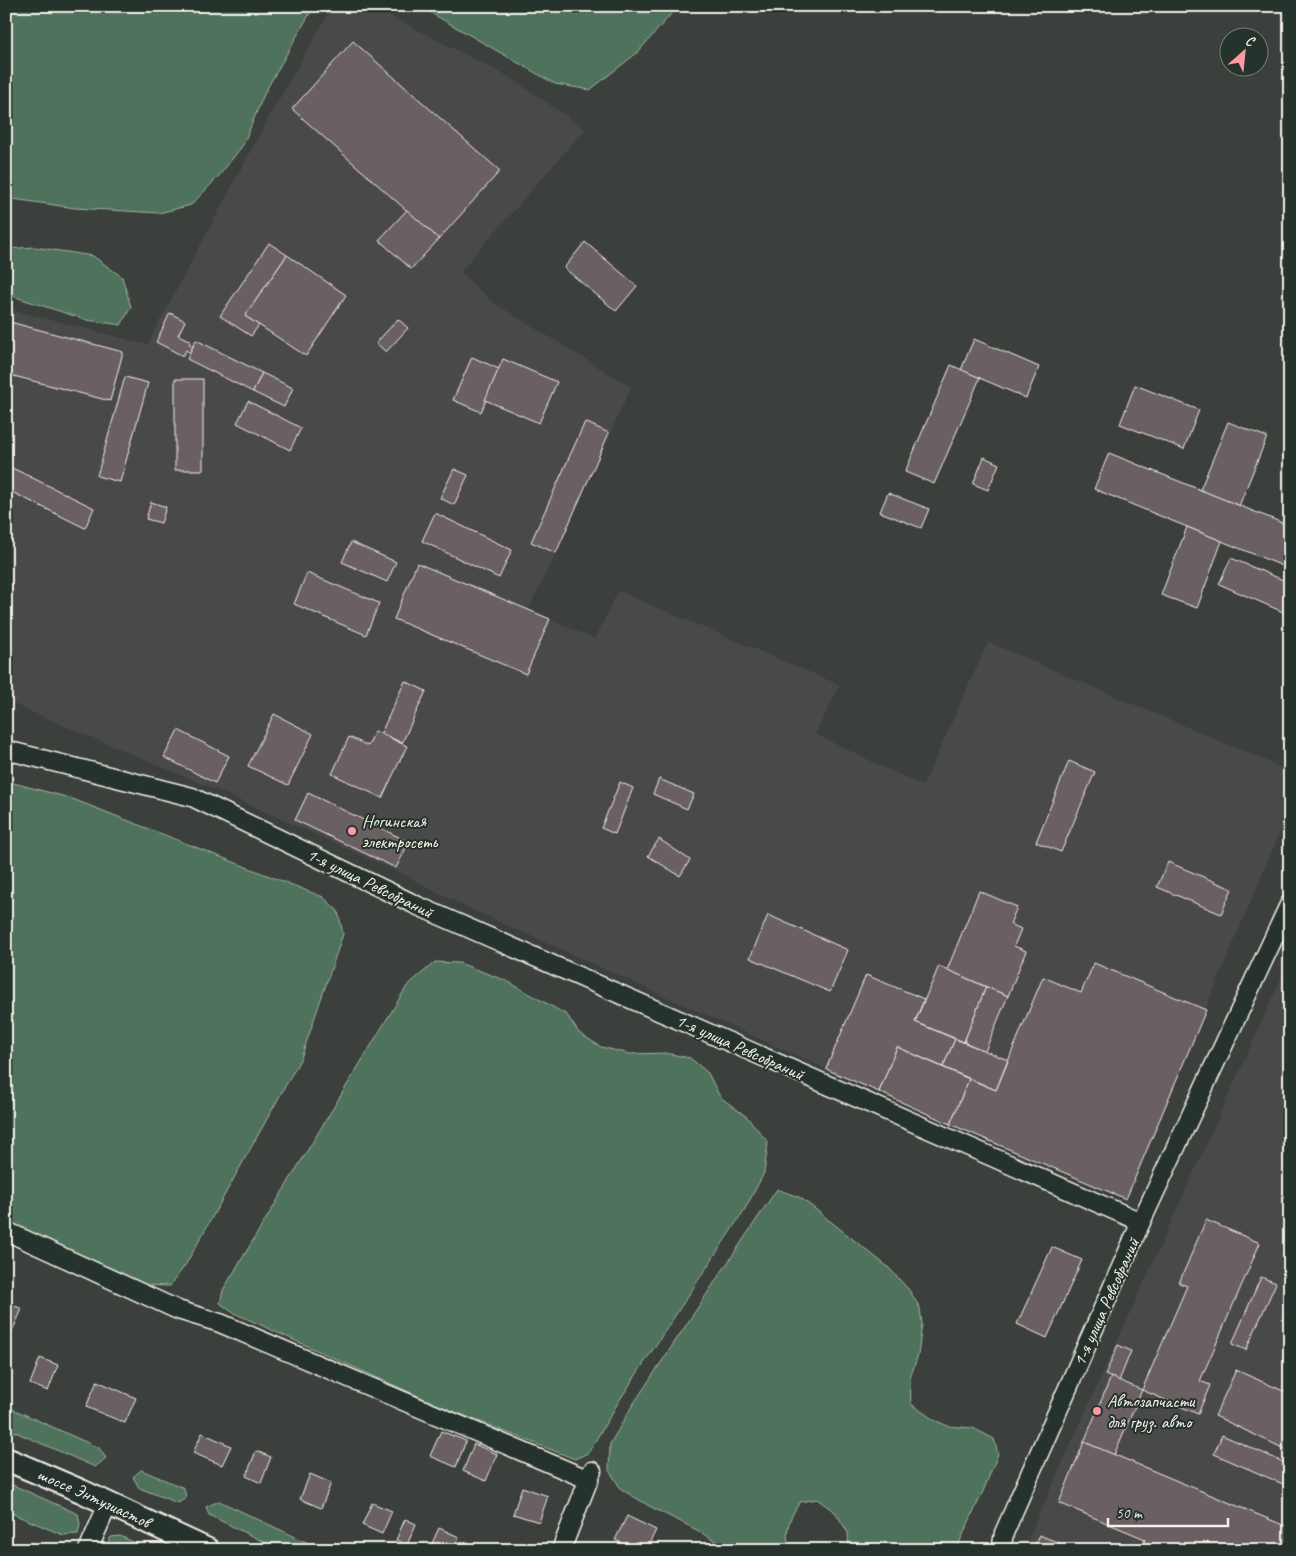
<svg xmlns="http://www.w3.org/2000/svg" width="1296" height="1556" viewBox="0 0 1296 1556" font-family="Caveat,sans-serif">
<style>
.built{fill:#494948}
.green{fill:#50725c;stroke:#a2b2a2}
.building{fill:#6b5f62;stroke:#f4f1e8}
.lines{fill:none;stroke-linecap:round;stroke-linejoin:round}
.minor-casing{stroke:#f4f1e8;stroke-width:21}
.major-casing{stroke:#f4f1e8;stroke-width:26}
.minor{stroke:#26332d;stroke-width:18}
.major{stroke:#26332d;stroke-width:22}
.poi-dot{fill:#ff9aa2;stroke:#26332d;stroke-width:2}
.labels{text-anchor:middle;stroke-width:4;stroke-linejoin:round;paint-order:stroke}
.poi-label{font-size:18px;fill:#f4f1e8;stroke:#26332d;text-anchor:start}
.street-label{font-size:18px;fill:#f4f1e8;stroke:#26332d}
</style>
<rect width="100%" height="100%" fill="#3b403d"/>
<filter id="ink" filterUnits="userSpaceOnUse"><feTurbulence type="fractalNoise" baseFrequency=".02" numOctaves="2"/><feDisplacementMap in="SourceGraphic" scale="10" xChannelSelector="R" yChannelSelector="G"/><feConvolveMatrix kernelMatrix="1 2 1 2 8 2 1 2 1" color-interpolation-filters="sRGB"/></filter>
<g filter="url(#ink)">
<g class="built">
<path d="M333 6H371L511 78 585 129 460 272 494 303 631 387 556 553 528 610 595 639 618 591 840 685 815 734 923 786 988 642 1290 771V808L1126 1199 826 1069 460 904 399 872 214 789 6 701V308L148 345 159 322 275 106Z"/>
<path d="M1290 959V1550H1023Z"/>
</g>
<g class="green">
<path d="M6 6H314L265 92 243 145 218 177 191 205 159 213 75 208 6 198Z"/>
<path d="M419 6H678L638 52 590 90 555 84Z"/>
<path d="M34 247 93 256 122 277 131 307 121 325 87 320 6 294V249Z"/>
<path d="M6 781 70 798 323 897 338 911 343 934 301 1058 186 1264 170 1286 139 1285 6 1227Z"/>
<path d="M435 962 459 963 507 981 567 1015 579 1033 601 1047 630 1054 666 1053 690 1058 708 1073 720 1097 747 1117 768 1142 764 1173 745 1209 621 1398 588 1453 575 1459 442 1407 232 1312 220 1303 223 1290 407 986Z"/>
<path d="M777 1189 801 1198 888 1267 909 1290 920 1308 922 1324 918 1355 910 1378 911 1404 934 1420 948 1426 973 1428 994 1439 998 1454 984 1489 956 1550H849L848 1533 836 1513 817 1499 800 1502C788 1520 786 1528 788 1550H729L697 1530 651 1507 621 1489 609 1470 610 1444 632 1406Z"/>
<path d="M6 1406 99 1448 106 1458 95 1467 6 1428Z"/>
<path d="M141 1470 184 1488 186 1498 178 1503 139 1488 133 1477Z"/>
<path d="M6 1482 78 1514 80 1525 78 1534 63 1535 6 1511Z"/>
<path d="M219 1501 323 1550H280L209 1515 206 1507Z"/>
<path d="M120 1536 151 1550H108L107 1544 111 1537Z"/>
</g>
<g class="building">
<path d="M353 41 500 171 439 239 292 109Z"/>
<path d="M407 210 439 239 411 269 379 240Z"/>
<path d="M585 242 637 286 616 311 564 268Z"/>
<path d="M269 243 287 255 245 316 259 325 251 336 220 316Z"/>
<path d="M287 255 346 295 306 356 245 316Z"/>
<path d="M170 313 185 321 178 335 191 341 189 344 193 346 190 353 186 350 183 356 156 342Z"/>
<path d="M398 319 408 328 386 352 376 343Z"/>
<path d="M6 321 123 352 110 401 6 374Z"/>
<path d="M974 339 1039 367 1026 398 961 370Z"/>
<path d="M196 340 262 373 253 392 187 359Z"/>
<path d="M472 357 499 369 481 412 453 400Z"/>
<path d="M503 359 557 382 539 423 485 400Z"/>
<path d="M951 365 980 378 934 484 905 472Z"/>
<path d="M262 373 293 388 284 407 253 392Z"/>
<path d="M125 377 148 383 120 482 97 476Z"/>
<rect x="175" y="379" width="28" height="91"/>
<path d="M1135 385 1199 410 1184 449 1120 424Z"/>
<path d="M248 401 301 428 290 450 237 423Z"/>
<path d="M585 422 609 433 556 553 531 542Z"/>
<path d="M1228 422 1267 437 1239 506 1200 490Z"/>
<path d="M1109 453 1290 526V569L1094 489Z"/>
<path d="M984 457 999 464 988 490 973 484Z"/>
<path d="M6 465 94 508 85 528 6 489Z"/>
<path d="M454 469 468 475 454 505 440 498Z"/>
<path d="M888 493 929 509 921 528 880 512Z"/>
<path d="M151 502 166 507 161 523 146 519Z"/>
<path d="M435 513 512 550 499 578 422 541Z"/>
<path d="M1187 527 1222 541 1197 608 1161 595Z"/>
<path d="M351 542 396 562 387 582 342 562Z"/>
<path d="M1231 558 1290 583V615L1219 584Z"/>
<path d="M417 563 550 619 526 674 394 619Z"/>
<path d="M307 573 379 603 366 635 294 604Z"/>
<path d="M405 681 426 691 402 743 381 733Z"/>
<path d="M274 714 313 734 288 785 248 766Z"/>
<path d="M178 730 229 756 215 783 164 757Z"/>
<path d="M375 731 407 746 382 798 332 774 349 737 368 746Z"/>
<path d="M1069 761 1095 772 1061 852 1036 842Z"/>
<path d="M659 779 694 794 687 809 653 794Z"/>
<path d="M620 782 633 788 615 834 601 828Z"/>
<path d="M308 793 409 842 396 868 295 820Z"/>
<path d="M659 839 690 860 680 876 648 856Z"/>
<path d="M1168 862 1232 889 1221 914 1157 887Z"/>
<path d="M979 891 1017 907 1010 924 1021 929 1014 946 1026 951 1008 996 947 970Z"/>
<path d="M768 915 848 950 830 992 750 958Z"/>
<path d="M1094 963 1206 1010 1126 1199 950 1124 969 1079 996 1090 1043 977 1081 993Z"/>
<path d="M939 966 986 987 964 1042 915 1022Z"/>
<path d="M866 975 924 999 915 1022 955 1039 943 1067 897 1047 879 1092 826 1069Z"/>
<path d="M986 987 1008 996 985 1051 964 1042Z"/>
<path d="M955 1039 1008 1060 996 1090 943 1067Z"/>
<path d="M897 1047 969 1079 950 1124 879 1092Z"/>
<path d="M1206 1220 1260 1243 1200 1381 1210 1385 1198 1414 1142 1390 1187 1286 1179 1283Z"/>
<path d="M1052 1247 1082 1260 1047 1338 1017 1324Z"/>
<path d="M1261 1277 1276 1283 1246 1350 1232 1344Z"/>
<path d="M6 1302 22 1309 10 1336 6 1334Z"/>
<path d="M1118 1345 1131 1351 1119 1381 1105 1375Z"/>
<path d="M40 1358 58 1365 48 1391 30 1384Z"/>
<path d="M1236 1370 1290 1394 1289 1451 1215 1416Z"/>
<path d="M1111 1377 1142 1390 1114 1455 1084 1442Z"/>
<path d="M97 1381 136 1398 125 1423 86 1407Z"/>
<path d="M441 1431 466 1441 456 1467 430 1456Z"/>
<path d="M202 1433 231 1446 222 1465 193 1453Z"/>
<path d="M1222 1435 1290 1465V1487L1214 1454Z"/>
<path d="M1084 1442 1290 1528V1550H1141L1145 1539 1059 1503Z"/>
<path d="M474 1444 497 1454 486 1481 463 1471Z"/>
<path d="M256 1451 271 1457 261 1483 246 1476Z"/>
<path d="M310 1474 331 1483 321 1508 300 1499Z"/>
<path d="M522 1487 548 1496 539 1522 513 1514Z"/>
<path d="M372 1503 392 1511 382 1534 362 1525Z"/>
<path d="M627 1516 656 1530 646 1550H636L615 1540Z"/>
<path d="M405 1519 416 1524 407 1545 396 1540Z"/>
<path d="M439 1528 459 1537 453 1550H429Z"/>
<path d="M1039 1535 1062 1544 1060 1550H1032Z"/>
</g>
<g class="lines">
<defs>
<g id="minor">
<path d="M6 750 192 797 418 906 1141 1222"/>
<path d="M6 1231 178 1310 220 1323 589 1480"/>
<path d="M88 1550 108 1504"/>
<path d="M561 1550 592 1471"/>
<path d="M1001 1550 1004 1533 1141 1222 1290 903"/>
</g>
<g id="major">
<path id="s1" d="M6 1459 81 1491 208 1550"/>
</g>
</defs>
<use href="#minor" class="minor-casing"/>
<use href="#major" class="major-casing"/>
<use href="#minor" class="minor"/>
<use href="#major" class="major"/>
</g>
</g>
<g class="poi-dot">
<circle cx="352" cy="831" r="5"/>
<circle cx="1097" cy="1411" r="5"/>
</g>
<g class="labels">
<g class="poi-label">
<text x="362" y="827">Ногинская<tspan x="362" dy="21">электросеть</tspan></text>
<text x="1107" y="1407">Автозапчасти<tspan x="1107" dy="21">для груз. авто</tspan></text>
</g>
<g class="street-label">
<text transform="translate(370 883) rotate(26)" y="6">1-я улица Ревсобраний</text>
<text transform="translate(740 1047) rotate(24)" y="6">1-я улица Ревсобраний</text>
<text transform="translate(1106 1302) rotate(-66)" y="6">1-я улица Ревсобраний</text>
<text dy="6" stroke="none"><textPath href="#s1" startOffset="96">шоссе Энтузиастов</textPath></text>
</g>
</g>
<rect width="1296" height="1556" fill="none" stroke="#26332d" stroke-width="25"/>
<rect x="12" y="12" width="1271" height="1531" fill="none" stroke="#f4f1e8" stroke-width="2" filter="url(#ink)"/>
<g transform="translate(1244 52) rotate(27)"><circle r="24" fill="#26332d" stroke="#787f78"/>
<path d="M0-4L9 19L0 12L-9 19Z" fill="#ff9aa2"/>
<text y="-8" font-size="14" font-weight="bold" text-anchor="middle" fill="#f4f1e8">С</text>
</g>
<path d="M1108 1518v8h120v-8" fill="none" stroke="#f4f1e8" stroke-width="2.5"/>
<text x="1116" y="1518" font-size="15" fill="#f4f1e8" stroke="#26332d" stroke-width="4" paint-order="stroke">50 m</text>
</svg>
